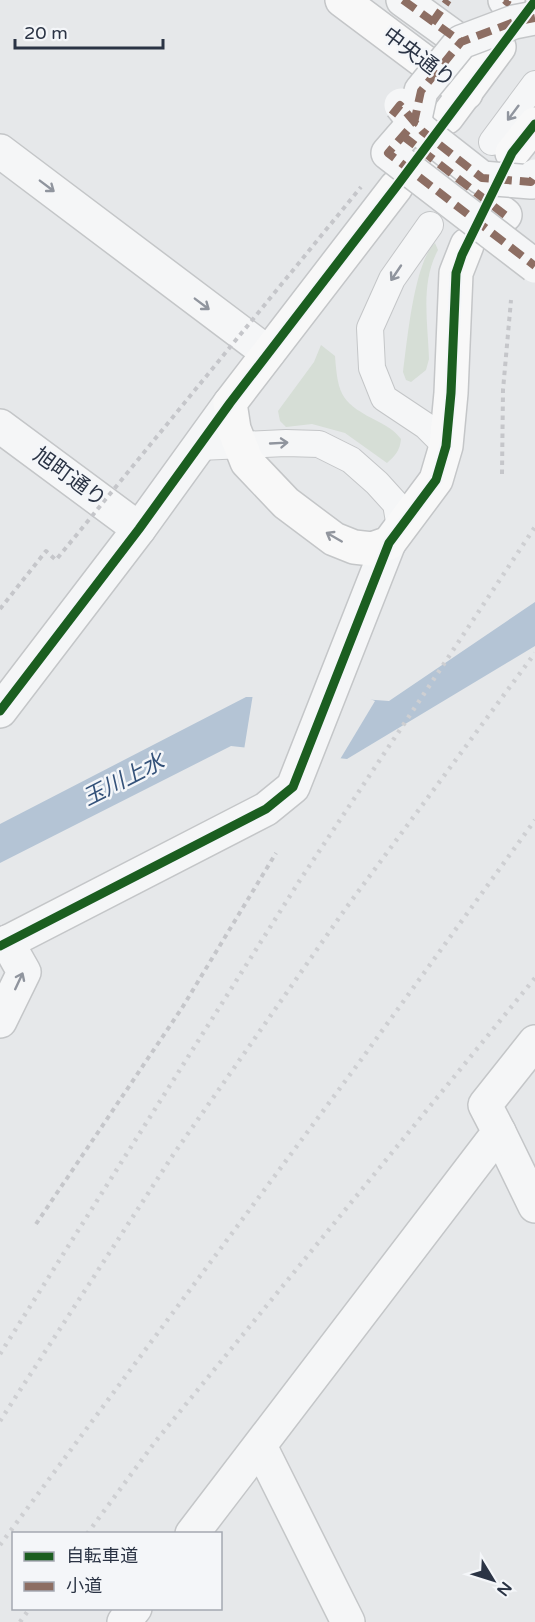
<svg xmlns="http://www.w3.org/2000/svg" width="535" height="1622" viewBox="0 0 535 1622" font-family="'Varela Round','Noto Sans JP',sans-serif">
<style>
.green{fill:#d6ded6}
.water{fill:#b4c4d5}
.pier{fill:#e6e8ea}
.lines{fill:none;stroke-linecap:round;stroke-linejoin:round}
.lane-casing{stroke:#c4c6c8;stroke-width:28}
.street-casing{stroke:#c4c6c8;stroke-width:36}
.secondary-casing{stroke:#c4c6c8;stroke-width:36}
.path{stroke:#c5c6ca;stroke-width:4;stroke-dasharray:4.5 4.5;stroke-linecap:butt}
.lane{stroke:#f5f6f7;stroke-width:26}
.street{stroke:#f5f6f7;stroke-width:33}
.secondary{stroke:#f8f8f8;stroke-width:33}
.rail{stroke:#cecfd2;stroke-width:4.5;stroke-dasharray:3 6;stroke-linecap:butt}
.street-bridge-casing{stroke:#c4c6c8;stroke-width:36;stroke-linecap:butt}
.path-bridge{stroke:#c5c6ca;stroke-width:4;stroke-dasharray:4.5 4.5;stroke-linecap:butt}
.street-bridge{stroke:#f5f6f7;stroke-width:33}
.quiet{stroke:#8d6e63;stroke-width:8;stroke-dasharray:15 8;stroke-linecap:butt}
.cycleway-casing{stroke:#f4f6f9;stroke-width:13}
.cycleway{stroke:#1b5e20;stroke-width:9}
.oneway{stroke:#90959e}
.oneway2{stroke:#92969e}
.labels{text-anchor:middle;stroke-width:5;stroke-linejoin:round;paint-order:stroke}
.street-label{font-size:21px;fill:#2b3445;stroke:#f4f6f9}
.water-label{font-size:22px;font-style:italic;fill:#34527a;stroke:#f4f6f9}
</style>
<rect width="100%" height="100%" fill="#e6e8ea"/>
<g class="green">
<path d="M435 243 438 250C420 283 428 323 429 359L426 370 411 382 406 380 403 372C407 343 414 262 435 243Z"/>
<path d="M321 345 335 356C338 397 342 403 379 422 388 427 394 430 401 439 400 450 396 455 387 463L345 433 312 424 286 427 280 421 278 411 314 362Z"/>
</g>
<path class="water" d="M535 602V646L347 759 231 746 0 863V824L246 697 348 698 389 701Z"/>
<path class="pier" d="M253 694 348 695 366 697 375 701 339 761 244 750Z"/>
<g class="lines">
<defs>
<g id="lane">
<path d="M492 142 535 84"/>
<path d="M430 225 392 279 370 328 372 368 384 398 426 426 446 446"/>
<path d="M199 447 286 443 319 444 351 460 377 483 396 504 400 527"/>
</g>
<g id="street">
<path d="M403 0 461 42"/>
<path d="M505 0 507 2 508 0"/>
<path d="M0 151 268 353"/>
<path d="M440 165 505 215"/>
<path d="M0 426 139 529"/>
<path d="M0 711 139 529 230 403"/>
<path d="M0 946 266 809 293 787 389 543"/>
<path d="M0 1021 24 972 7 942"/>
<path d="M499 1132 535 1206"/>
<path d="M260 1446 348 1622"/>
<path d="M192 1534 499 1132 485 1105 535 1042"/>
<path d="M124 1622 135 1608"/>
</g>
<g id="secondary">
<path d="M342 0 466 93"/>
<path d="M447 117 499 47"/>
<path d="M512 153 535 124"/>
<path d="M396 187 230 403 234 429 247 462 286 503 334 539 354 547 372 549 389 543 436 480 446 446 451 393 456 273 467 245"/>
</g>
</defs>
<use href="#lane" class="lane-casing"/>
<use href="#street" class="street-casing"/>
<use href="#secondary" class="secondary-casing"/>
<g class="path">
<path d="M502 474 503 390 511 300"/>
<path d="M36 1224 182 1008 276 853"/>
</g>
<use href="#lane" class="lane"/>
<use href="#street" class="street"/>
<use href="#secondary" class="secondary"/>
<g class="rail">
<path d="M0 1354 300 880 535 527"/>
<path d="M0 1421 173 1155 346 908 535 653"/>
<path d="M87 1534 155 1442 535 978"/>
<path d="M0 1545 358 1064 535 820"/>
<path d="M20 1622 30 1608"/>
</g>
<defs>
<g id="street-bridge">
<path d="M535 18 514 22 461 42 421 91 414 123 388 153 535 266"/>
<path d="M401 105 422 131 482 178 531 182 535 176"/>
</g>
</defs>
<use href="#street-bridge" class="street-bridge-casing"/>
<path class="path-bridge" d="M0 609 46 551 56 560 361 187"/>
<use href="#street-bridge" class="street-bridge"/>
<g class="quiet">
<path d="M403 0 461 42"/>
<path d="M505 0 507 2 508 0"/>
<path d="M535 18 514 22 461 42 421 91 414 123 388 153 535 266"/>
<path d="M432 23 448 0"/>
<path d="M392 115 400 105 422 131 482 178 531 182 535 176"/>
<path d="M403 136 505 215"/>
</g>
<defs>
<g id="cycleway">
<path d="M0 711 139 529 230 403 396 187 535 1"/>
<path d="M0 946 266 809 293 787 389 543 436 480 446 446 451 393 456 273 462 255 512 153 535 124"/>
</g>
</defs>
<use href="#cycleway" class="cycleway-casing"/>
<use href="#cycleway" class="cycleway"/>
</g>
<defs><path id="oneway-shaft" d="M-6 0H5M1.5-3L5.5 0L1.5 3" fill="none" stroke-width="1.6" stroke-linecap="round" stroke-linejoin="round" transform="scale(1.5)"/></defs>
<g class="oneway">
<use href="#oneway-shaft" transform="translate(513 113) rotate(127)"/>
<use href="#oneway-shaft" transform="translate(47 186) rotate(37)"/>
<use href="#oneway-shaft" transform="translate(396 273) rotate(124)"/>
<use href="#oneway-shaft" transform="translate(202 304) rotate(37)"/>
<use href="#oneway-shaft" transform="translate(279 443) rotate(-3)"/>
<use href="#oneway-shaft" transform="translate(19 981) rotate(-65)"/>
</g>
<use class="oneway2" href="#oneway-shaft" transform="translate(334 537) rotate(-150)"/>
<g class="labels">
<g class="street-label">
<text transform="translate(419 57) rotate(37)" y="7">中央通り</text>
<text transform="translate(70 477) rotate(36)" y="7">旭町通り</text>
</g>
<g class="water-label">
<text transform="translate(123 779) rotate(-27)" y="8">玉川上水</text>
</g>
</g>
<rect x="12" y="1532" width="210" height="78" fill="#f4f6f9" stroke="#a4a8b1" stroke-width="1.5"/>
<rect x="24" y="1552" width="30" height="9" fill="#1b5e20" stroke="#a4a8b1" stroke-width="1.5"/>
<text x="66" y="1562" font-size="18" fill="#2b3445">自転車道</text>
<rect x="24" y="1582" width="30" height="9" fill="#8d6e63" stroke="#a4a8b1" stroke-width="1.5"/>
<text x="66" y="1592" font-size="18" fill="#2b3445">小道</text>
<g transform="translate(493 1580) rotate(128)" stroke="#f4f6f9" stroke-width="4.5" paint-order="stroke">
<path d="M0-4.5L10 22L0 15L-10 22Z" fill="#2b3445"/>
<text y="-9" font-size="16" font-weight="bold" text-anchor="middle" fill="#2b3445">N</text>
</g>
<path d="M15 39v9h148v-9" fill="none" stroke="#2b3445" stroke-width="3"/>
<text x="24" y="39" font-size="18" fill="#2b3445" stroke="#f4f6f9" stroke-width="4.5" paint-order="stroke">20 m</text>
</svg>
